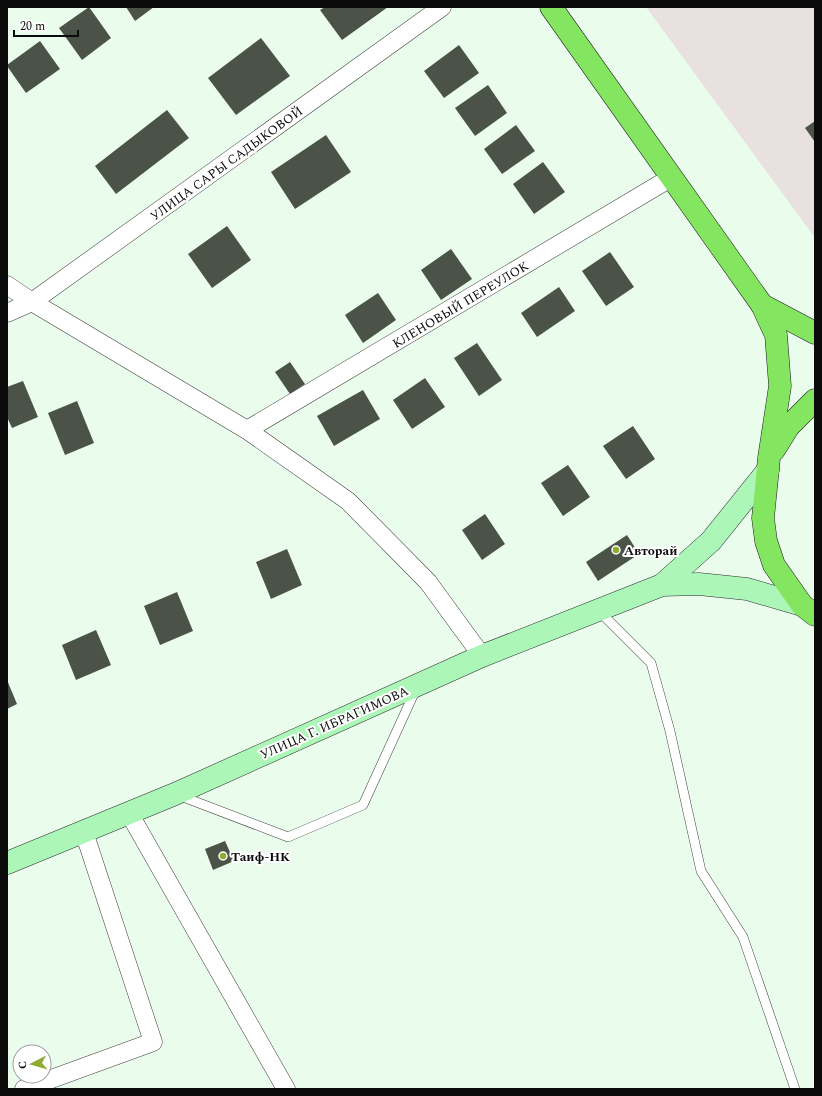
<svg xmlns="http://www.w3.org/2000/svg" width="822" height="1096" viewBox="0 0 822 1096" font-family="Spectral,serif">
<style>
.industrial{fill:#e9e1df}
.building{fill:#4b5248}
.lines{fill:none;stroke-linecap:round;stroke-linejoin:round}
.lane-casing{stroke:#3e3e3e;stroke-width:10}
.street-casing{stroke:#3e3e3e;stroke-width:19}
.secondary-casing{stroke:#2d2d2d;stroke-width:23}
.highway-casing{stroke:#1c1c1c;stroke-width:23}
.lane{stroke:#fff;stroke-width:9}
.street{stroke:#fff;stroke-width:18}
.secondary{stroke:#acf6b8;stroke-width:22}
.highway{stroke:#84e561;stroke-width:22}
.poi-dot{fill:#8fab32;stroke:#fff;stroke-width:1.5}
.labels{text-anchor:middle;stroke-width:4;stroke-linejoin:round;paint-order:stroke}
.street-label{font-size:13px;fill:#0b0b0b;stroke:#fff}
.poi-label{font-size:13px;font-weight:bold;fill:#0b0b0b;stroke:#fff;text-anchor:start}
</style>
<rect width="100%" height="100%" fill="#eafdec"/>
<path class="industrial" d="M646 7H815V238Z"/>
<g class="building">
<path d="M89 7 111 38 82 60 59 28Z"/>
<path d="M126 7H154L135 21Z"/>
<path d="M325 7H388L342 40 320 10Z"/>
<path d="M261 38 290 76 236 115 208 78Z"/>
<path d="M40 41 60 69 26 93 7 66V65Z"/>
<path d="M459 45 479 73 444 98 424 71Z"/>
<path d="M488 85 507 113 475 136 455 108Z"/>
<path d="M167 110 189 138 116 194 95 166Z"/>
<path d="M815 121V142L805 128Z"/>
<path d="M516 125 535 151 502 174 484 149Z"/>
<path d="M326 135 351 172 295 209 271 172Z"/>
<path d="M543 162 565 192 534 214 513 184Z"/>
<path d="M227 226 251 260 212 288 188 254Z"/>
<path d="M451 249 472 279 441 300 421 270Z"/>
<path d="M610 252 634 287 606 306 582 271Z"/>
<path d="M559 287 575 311 537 337 521 313Z"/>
<path d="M378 293 396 320 363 343 345 315Z"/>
<path d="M477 343 502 380 479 396 454 358Z"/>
<path d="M290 362 305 384 290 394 275 372Z"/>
<path d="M425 378 445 407 412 429 393 400Z"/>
<path d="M23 381 38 417 12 428 7 417V387Z"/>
<path d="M363 390 380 419 334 446 317 416Z"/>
<path d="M77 401 94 443 65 455 48 413Z"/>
<path d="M633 426 655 459 626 479 603 446Z"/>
<path d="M568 465 590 497 563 516 541 483Z"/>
<path d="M485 514 505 544 482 560 462 530Z"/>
<path d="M627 535 639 554 598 581 586 562Z"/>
<path d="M287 549 302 585 271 599 256 562Z"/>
<path d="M177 592 193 631 160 645 144 606Z"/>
<path d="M96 630 111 665 76 680 62 645Z"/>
<path d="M7 680 17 704 7 709Z"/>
<path d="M225 841 234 861 213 870 205 849Z"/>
</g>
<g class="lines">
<defs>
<g id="lane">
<path d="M599 611 651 663 670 731 701 871 743 937 795 1089"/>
<path d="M178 795 288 837 363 805 416 689"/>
</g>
<g id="street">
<path d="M7 285 32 302 247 430 348 501 428 582 482 656"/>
<path d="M7 313 32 302 442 7"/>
<path d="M247 430 672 177"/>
<path d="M129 813 286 1089"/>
<path d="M24 1089 153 1042 84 832"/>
</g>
<g id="secondary">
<path d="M662 585 711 541 768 470"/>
<path d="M7 863 175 794 482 656 662 585 699 584 747 589 802 605"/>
</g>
<g id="highway">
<path d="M551 7 762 305 776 335 780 386 769 458 763 518 766 541 774 565 802 605 815 615"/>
<path d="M762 305 815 333"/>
<path d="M774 450 789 426 815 400"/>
</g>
</defs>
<use href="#lane" class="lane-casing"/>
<use href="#street" class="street-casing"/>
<use href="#secondary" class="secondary-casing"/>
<use href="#highway" class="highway-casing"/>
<use href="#lane" class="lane"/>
<use href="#street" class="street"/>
<use href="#secondary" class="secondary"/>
<use href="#highway" class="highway"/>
</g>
<g class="poi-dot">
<circle cx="616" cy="550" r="4"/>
<circle cx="223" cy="856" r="4"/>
</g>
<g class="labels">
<g class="street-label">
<text transform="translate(226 163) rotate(-36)" y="5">УЛИЦА САРЫ САДЫКОВОЙ</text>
<text transform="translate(460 304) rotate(-31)" y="5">КЛЕНОВЫЙ ПЕРЕУЛОК</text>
<text transform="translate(334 722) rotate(-24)" y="5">УЛИЦА Г. ИБРАГИМОВА</text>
</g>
<g class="poi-label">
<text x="624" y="555">Авторай</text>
<text x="231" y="861">Таиф-НК</text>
</g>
</g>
<rect width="822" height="1096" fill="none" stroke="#0b0b0b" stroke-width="16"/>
<g transform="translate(32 1064) rotate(264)"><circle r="19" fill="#ffffff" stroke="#9d9d9d"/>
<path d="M0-3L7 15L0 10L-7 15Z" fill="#8fab32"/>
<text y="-6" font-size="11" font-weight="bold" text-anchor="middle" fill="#0b0b0b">С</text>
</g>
<path d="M14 30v6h64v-6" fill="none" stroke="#0b0b0b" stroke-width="2"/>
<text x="20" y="30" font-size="12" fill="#0b0b0b" stroke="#ffffff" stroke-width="3" paint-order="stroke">20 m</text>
</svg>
